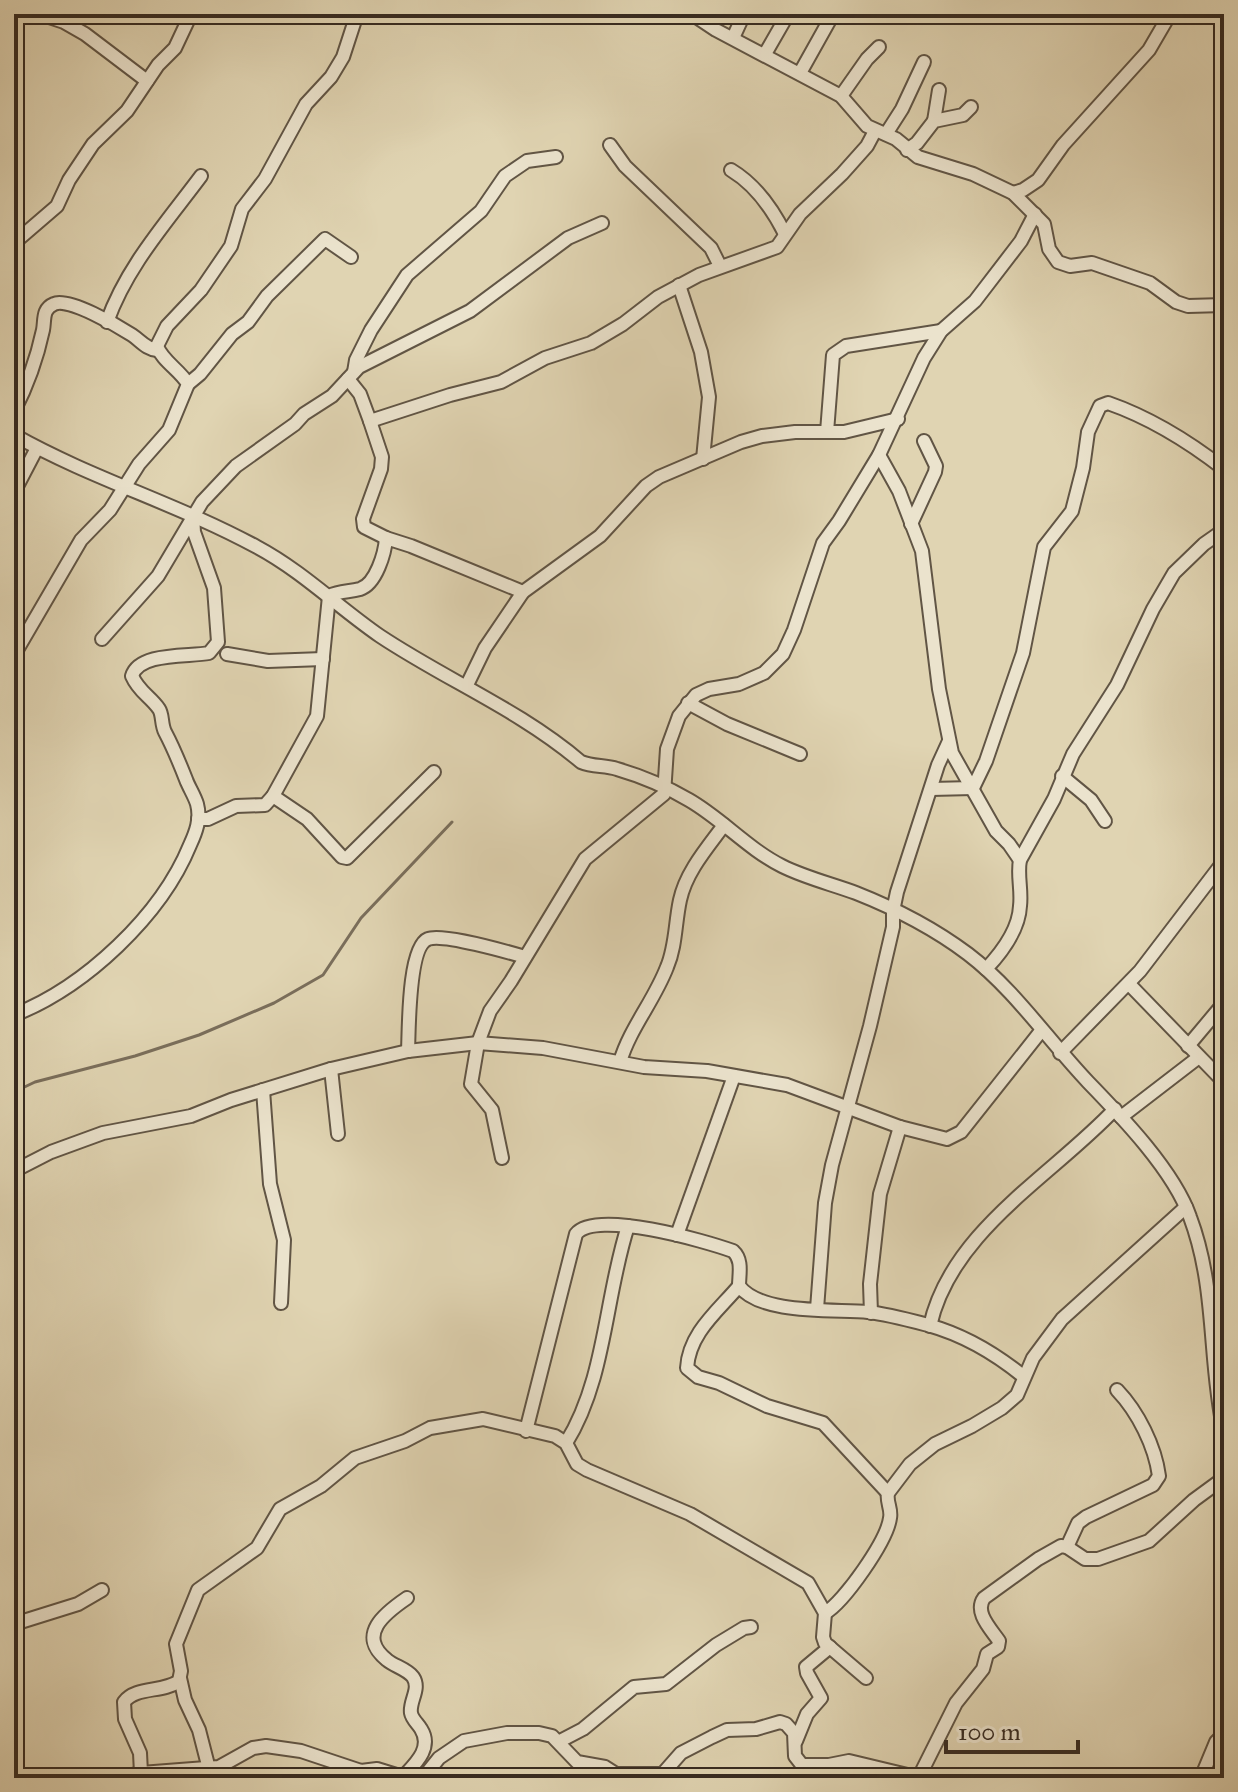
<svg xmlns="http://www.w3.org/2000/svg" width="1238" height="1792" viewBox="0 0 1238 1792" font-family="'IM FELL Great Primer',serif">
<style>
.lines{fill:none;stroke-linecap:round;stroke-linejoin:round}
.stream{stroke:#7a6e5b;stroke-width:3}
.minor-casing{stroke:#615545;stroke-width:16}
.minor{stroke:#ebe3cd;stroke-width:12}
</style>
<rect width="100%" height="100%" fill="#e0d4b2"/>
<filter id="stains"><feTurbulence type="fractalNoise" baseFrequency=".0025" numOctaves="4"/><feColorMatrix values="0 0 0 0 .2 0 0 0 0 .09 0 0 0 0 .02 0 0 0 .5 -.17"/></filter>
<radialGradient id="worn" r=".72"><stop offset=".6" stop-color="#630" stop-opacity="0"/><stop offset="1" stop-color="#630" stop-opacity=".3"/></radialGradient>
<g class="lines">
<path class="stream" d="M14 1092 35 1082 135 1056 199 1035 274 1003 323 975 361 918 452 822"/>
<defs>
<g id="minor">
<path d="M40 14 64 22 85 34 147 81"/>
<path d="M692 14 716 30 841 96 867 126 896 139 918 157 973 174 1013 193 1044 224 1049 249 1058 262 1070 266 1092 263 1150 283 1176 302 1188 306 1224 305"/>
<path d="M14 18 40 14"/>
<path d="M733 38 744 14"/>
<path d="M765 54 788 14"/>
<path d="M800 73 833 14"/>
<path d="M841 96 867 59 879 47"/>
<path d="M934 121 939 90"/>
<path d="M886 134 902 109 924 62"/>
<path d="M610 145 625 166 711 248 720 266"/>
<path d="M907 150 917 143 934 121 963 115 971 107"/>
<path d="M731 170C756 185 772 208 785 234"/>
<path d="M1013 193 1023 190 1038 180 1063 145 1149 50 1170 14"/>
<path d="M14 243 57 206 69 180 93 144 127 111 158 65 175 48 191 14"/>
<path d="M679 285 701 352 709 397 703 459"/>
<path d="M107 322C127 266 166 223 201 176"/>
<path d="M354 372 356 360 371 330 407 275 481 211 505 176 527 161 556 157"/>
<path d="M348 379 360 394 370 421 450 395 501 382 545 358 591 343 623 324 658 297 699 275 777 247 800 214 842 174 867 146 875 131"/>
<path d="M188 384 200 374 232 334 248 322 267 296 325 239 351 257"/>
<path d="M14 411C27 386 37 358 43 330 45 320 42 309 54 304 68 297 118 326 132 335 141 341 146 349 157 350"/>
<path d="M370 421 382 457 381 469 363 519 364 527 386 538"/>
<path d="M827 432 833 355 846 346 941 331"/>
<path d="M14 435C92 479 178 504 257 547 302 571 338 607 380 636 446 680 520 710 581 762 593 767 605 765 617 769 641 776 667 787 689 800 722 819 748 849 782 866 806 878 832 884 856 893 894 908 936 930 968 954 1014 989 1049 1041 1088 1082 1122 1117 1174 1171 1190 1217 1217 1289 1208 1359 1224 1432"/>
<path d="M879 455 899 491 922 551 939 689 952 753 996 831 1009 844 1020 860"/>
<path d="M14 492 37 448"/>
<path d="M911 524 935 472 936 466 924 441"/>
<path d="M102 639 158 576 202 502 236 466 295 424 304 414 332 396 359 367 470 311 568 238 602 223"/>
<path d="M227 654 268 661 323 659"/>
<path d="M14 655 81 540 110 510 139 464 169 430 188 384C180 370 162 361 157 346L167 326 201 290 231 246 242 209 265 179 306 104 331 77 343 57 357 14"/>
<path d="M467 685 485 648 523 592 600 536 646 486 659 477 741 442 762 436 795 432H844L898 419"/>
<path d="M688 703 727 724 800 754"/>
<path d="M1062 776 1091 800 1105 821"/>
<path d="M973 788 986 761 1023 653 1044 547 1072 511 1083 468 1088 432 1100 406 1108 403C1151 418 1188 441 1224 469"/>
<path d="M931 789 973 788"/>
<path d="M273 796 307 819 342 857 347 858 434 772"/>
<path d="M198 819H208L236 806 265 805 273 796 317 716 329 596C340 591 349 592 360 589 376 584 385 553 386 538L411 546 523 592"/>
<path d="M986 969C1002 952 1019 930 1020 906 1022 890 1017 875 1020 860L1054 799 1073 754 1117 685 1153 609 1174 573 1204 544 1224 530"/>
<path d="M1129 984 1224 1082"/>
<path d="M14 1015C85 987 161 916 190 845 196 832 201 819 197 804 195 797 190 789 187 782 180 764 174 749 165 732 161 724 163 715 159 709 150 696 139 692 132 676 139 652 188 657 209 653L218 642 214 588 194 532 193 516"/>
<path d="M1188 1046 1224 1003"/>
<path d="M408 1051C409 1030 408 947 428 939 442 933 508 952 525 957"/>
<path d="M1060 1053 1140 971 1224 861"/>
<path d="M620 1062C630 1028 654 1001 667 967 676 946 675 923 680 900 686 872 707 848 724 825"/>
<path d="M331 1069 338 1134"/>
<path d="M263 1090 270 1184 284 1240 281 1303"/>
<path d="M1121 1117 1199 1057"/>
<path d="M502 1158 492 1110 471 1084 478 1043 490 1011 511 981 585 859 664 794 667 749 679 716 696 695 709 689 739 684 764 673 783 654 794 630 823 543 839 521 879 455 924 358 941 331 975 301 1021 241 1035 214"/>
<path d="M14 1171 51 1152 103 1133 191 1116 231 1100 331 1069 408 1051 478 1043 543 1048 644 1067 707 1071 787 1085 900 1127 947 1139 961 1132 1041 1031"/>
<path d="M677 1235 734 1076"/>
<path d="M739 1286C718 1311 689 1333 687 1368L698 1377 719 1383 767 1406 823 1423 888 1493"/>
<path d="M817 1309 825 1203 832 1165 870 1026 893 927V911L897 892 938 765 949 741"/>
<path d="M871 1313 870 1284 880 1194 900 1127"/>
<path d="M930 1326C951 1231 1052 1176 1115 1109"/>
<path d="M526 1431 576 1234C595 1209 705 1241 733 1251 743 1260 739 1274 739 1286 761 1315 834 1309 868 1312 887 1314 909 1320 928 1325 964 1335 996 1354 1024 1377"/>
<path d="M566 1443C606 1379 605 1296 628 1226"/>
<path d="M1067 1547 1078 1523 1086 1517 1153 1485 1159 1476C1155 1446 1138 1412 1117 1390"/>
<path d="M825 1613C844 1602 887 1541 890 1518 892 1509 886 1502 888 1493L910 1464 935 1444 972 1426 1002 1408 1017 1395 1033 1358 1062 1319 1186 1207"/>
<path d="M14 1624 78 1604 102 1590"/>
<path d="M180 1678 185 1700 199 1730 209 1769"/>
<path d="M560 1741 583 1729 634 1687 666 1684 716 1645 744 1628 751 1627"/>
<path d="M796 1741 807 1714 821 1698 807 1673 806 1667 830 1647"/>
<path d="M141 1773 140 1753 125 1719 124 1702C136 1686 163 1693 179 1681L181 1671 176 1644 198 1590 257 1548 280 1509 321 1486 355 1458 405 1441 430 1428 483 1419 555 1436 566 1443 577 1464 587 1470 690 1514 808 1583 825 1613 823 1637 825 1643 866 1678"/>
<path d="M403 1777C415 1764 433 1748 421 1729 418 1724 412 1719 411 1713 409 1701 421 1689 413 1677 407 1669 394 1666 387 1660 356 1635 385 1613 407 1598"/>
<path d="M919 1777 956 1703 983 1669 987 1654 998 1647 999 1641C990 1628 974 1612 984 1598L1038 1559 1061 1546 1067 1547 1085 1559H1098L1149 1541 1194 1500 1224 1478"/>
<path d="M118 1778 141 1773 219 1767 253 1748 266 1746 301 1751 361 1771 377 1769 406 1778"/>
<path d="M423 1778 439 1758 464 1741 507 1733H539L552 1736 577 1762 605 1767 616 1774H663"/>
<path d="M659 1778 681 1753 712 1737 727 1730 756 1729 780 1722 786 1724 794 1733 795 1756 802 1765H829L849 1761 920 1778"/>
<path d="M1201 1778 1216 1742 1224 1734"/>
</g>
</defs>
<use href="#minor" class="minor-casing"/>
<use href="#minor" class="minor"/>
</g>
<rect width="1238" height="1792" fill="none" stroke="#e0d4b2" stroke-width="48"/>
<rect x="16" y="16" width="1206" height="1760" fill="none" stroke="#372b21" stroke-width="4"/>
<rect x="24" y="24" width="1190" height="1744" fill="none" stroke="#372b21" stroke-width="2"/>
<path d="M946 1740v12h132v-12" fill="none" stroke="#372b21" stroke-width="4"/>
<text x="958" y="1740" font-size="24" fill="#372b21" stroke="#ebe3cd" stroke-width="6" paint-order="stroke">100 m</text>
<rect width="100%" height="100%" filter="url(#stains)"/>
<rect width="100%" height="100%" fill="url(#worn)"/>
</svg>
